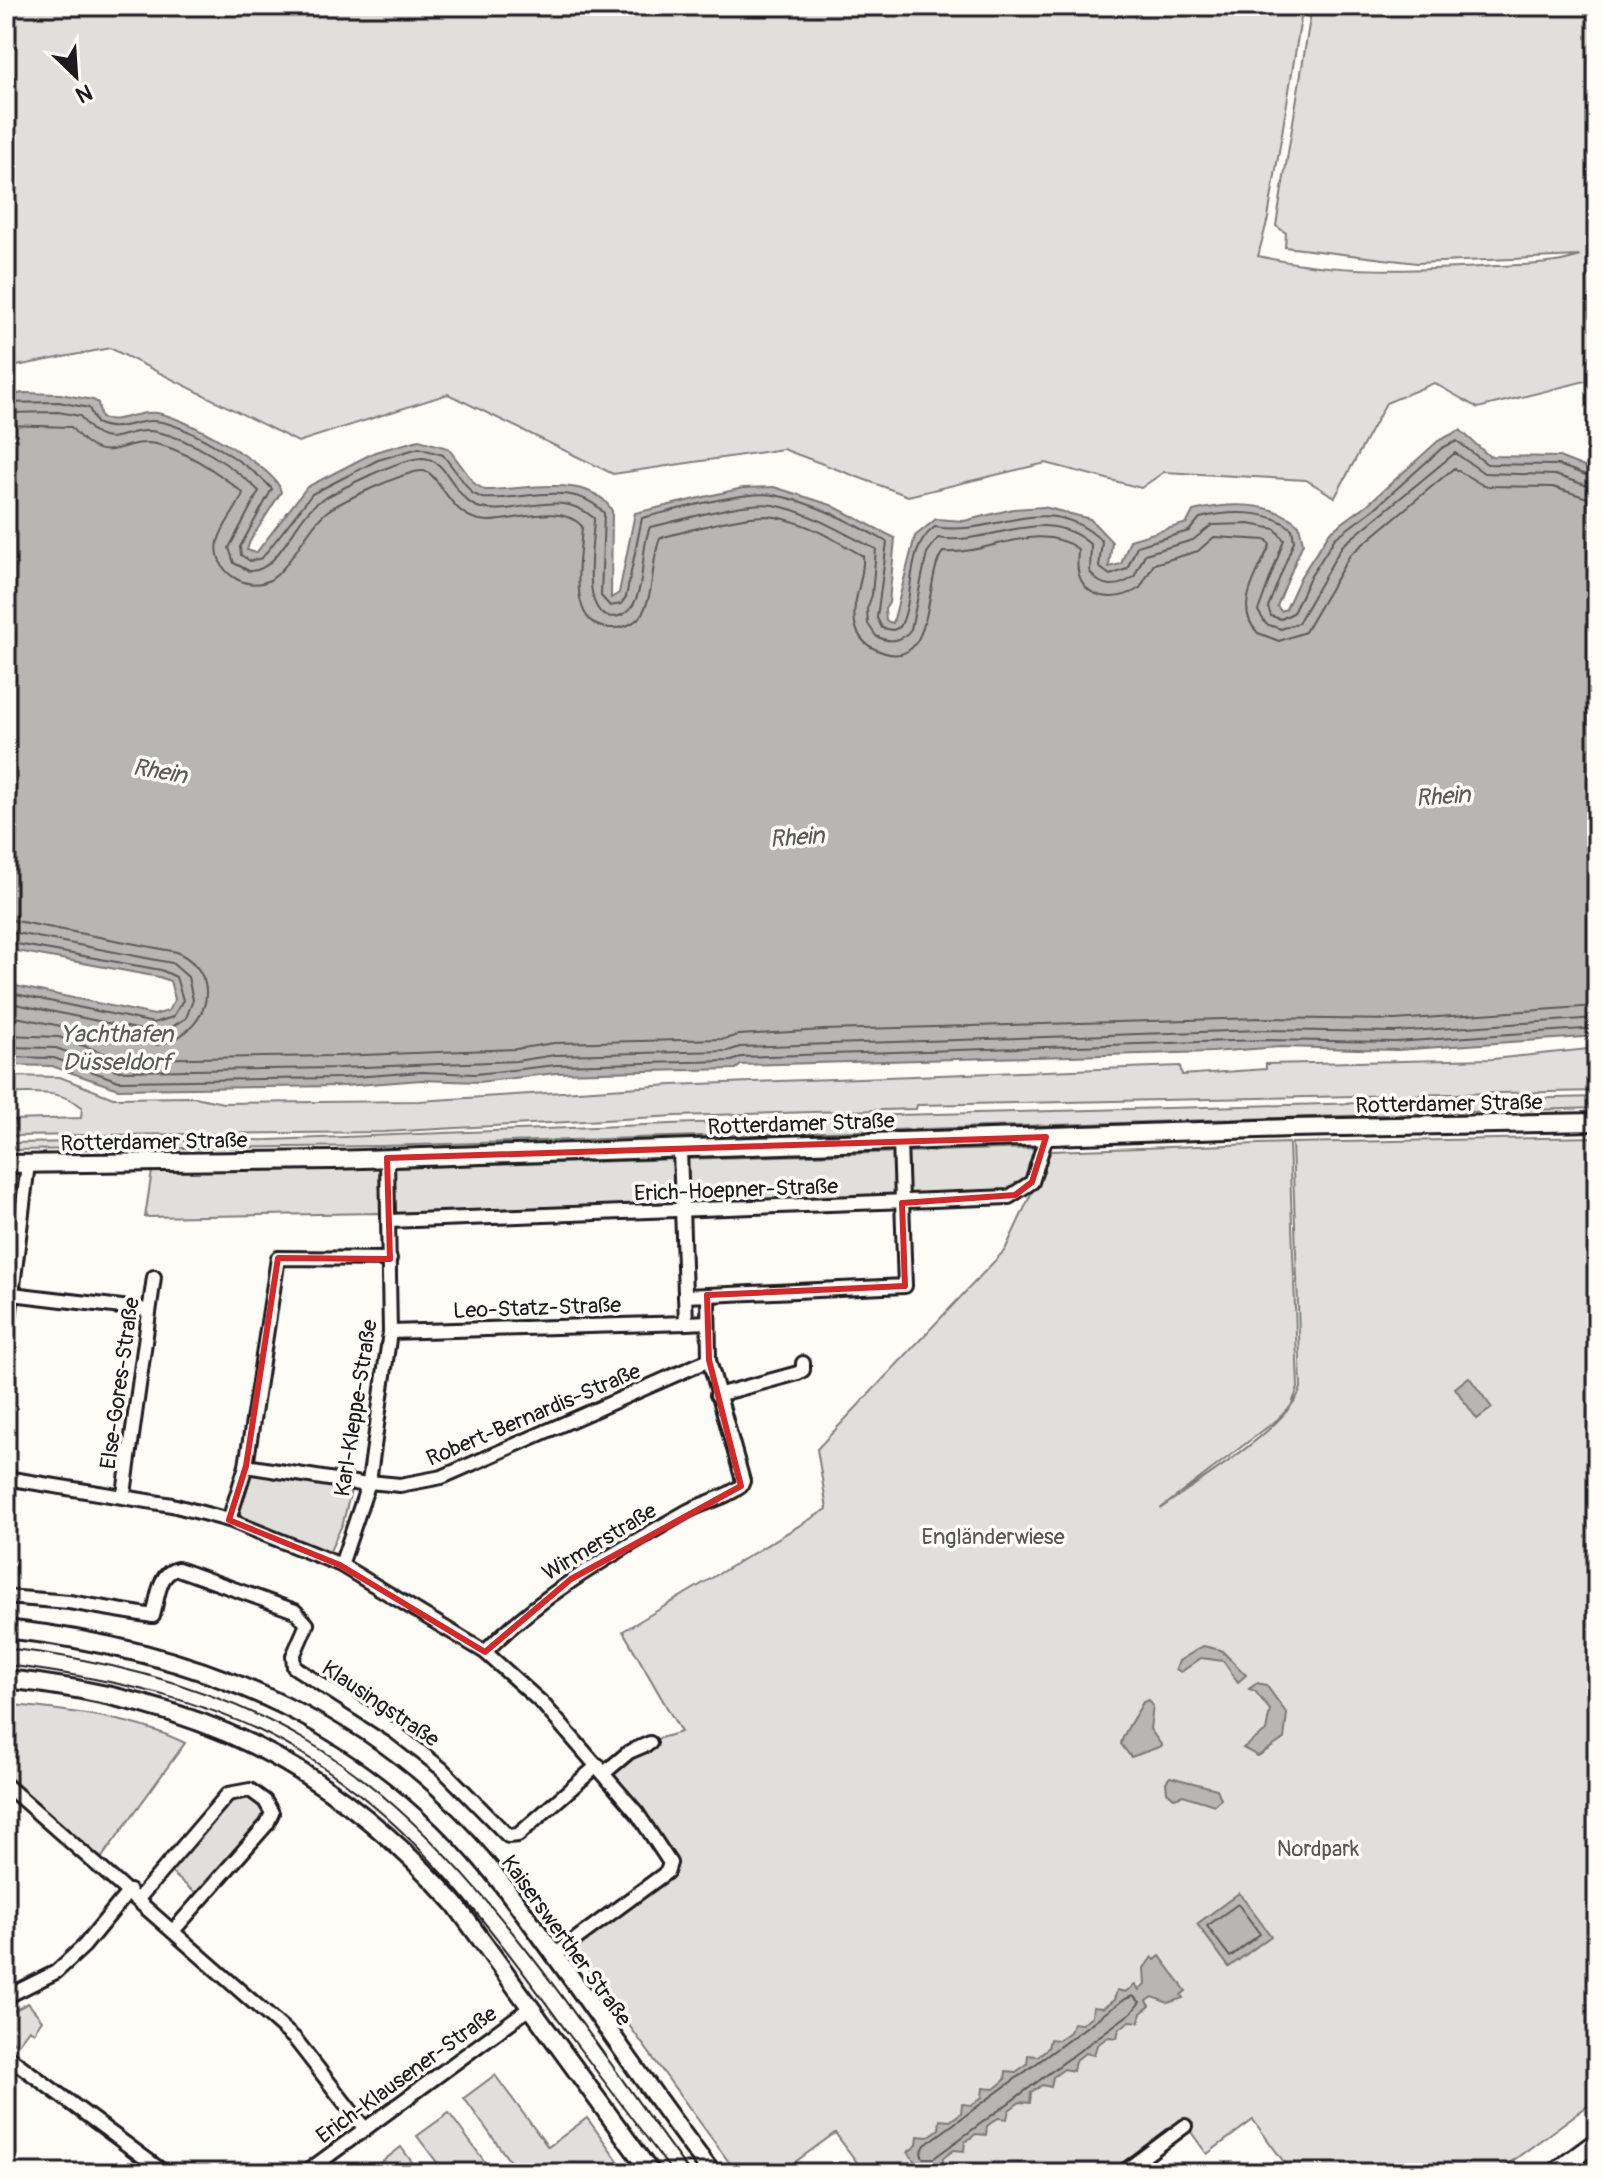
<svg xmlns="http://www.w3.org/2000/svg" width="1603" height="2179" viewBox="0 0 1603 2179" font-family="Pangolin,sans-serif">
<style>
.green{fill:#e0dfdb;stroke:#7e7e7c;stroke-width:2}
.water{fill:#b7b6b2;stroke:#797876;stroke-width:2}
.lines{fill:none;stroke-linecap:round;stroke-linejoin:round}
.shore{stroke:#5a5a58;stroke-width:2}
.street-casing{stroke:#1c1c1c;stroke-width:18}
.secondary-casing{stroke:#1c1c1c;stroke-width:22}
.street{stroke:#fdfcf7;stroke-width:12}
.secondary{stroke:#fdfcf7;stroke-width:16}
.tram{stroke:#1c1c1c;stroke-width:2}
.marked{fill:none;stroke:#d62828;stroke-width:6;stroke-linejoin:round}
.labels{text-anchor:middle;stroke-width:7;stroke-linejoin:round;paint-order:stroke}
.street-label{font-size:22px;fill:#1c1c1c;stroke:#fdfcf7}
.park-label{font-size:22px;fill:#575655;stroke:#fdfcf7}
.water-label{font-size:24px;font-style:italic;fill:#5a5a58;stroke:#fdfcf7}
</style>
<rect width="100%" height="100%" fill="#fdfcf7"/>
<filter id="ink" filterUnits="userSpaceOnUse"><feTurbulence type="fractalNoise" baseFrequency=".0125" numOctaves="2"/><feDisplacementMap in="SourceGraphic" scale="16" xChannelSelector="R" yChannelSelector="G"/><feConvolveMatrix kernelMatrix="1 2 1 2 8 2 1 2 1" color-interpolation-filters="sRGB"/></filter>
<g filter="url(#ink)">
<g class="green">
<path d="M6 6H1303L1268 218 1258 256C1336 274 1416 271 1496 266 1523 265 1555 265 1580 256L1417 263 1285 247 1286 233 1276 226 1312 6H1597V383L1589 380 1478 408 1434 383 1386 403 1335 497 1306 480 1164 472 1141 488 1046 463 908 496 783 449 613 474 448 394 298 442 110 348 6 368Z"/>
<path d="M1597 1048V1091L917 1105 916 1109 676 1116 384 1132 6 1136V1112L11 1113 12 1120 81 1118 82 1107C59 1089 37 1094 10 1093L9 1105H6V1076L60 1077 113 1098 195 1097 223 1103 419 1101 672 1085 1180 1066 1182 1075 1266 1069V1064L1493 1059Z"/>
<path d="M1597 1097V1108L381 1146 6 1150V1143L269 1140 896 1115Z"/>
<path d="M1597 1137V2099L1496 2173H1292L1253 2120 1207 2154 1185 2124 1117 2173H865L835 2133 780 2173H737L574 1950V1944L673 1860 611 1773 657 1739 681 1732 623 1631 827 1509 817 1449 1005 1250 1051 1151 1289 1143 1298 1388 1291 1406 1278 1419 1160 1509C1195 1483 1289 1427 1301 1388L1292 1143Z"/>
<path d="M1039 1148 1034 1174 1016 1192 397 1218 379 1213 145 1217 152 1171 390 1168Z"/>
<path d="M249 1469 352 1486 343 1523 329 1553 245 1520 238 1511Z"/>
<path d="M6 1704C66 1711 131 1716 185 1743L100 1860 6 1781Z"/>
<path d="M236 1793 255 1798 266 1810 265 1818 199 1896 168 1870Z"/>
<path d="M28 2003 42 2020 34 2032 29 2029 17 2045 6 2036V2015Z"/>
<path d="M495 2075 548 2147 587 2118 627 2173H513L516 2170 464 2098Z"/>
<path d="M449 2113 493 2173H445L417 2136Z"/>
<path d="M401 2147 420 2173H370L369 2172Z"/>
</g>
<g class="water">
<path d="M23 393 60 394 93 400 98 403 101 418C121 424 137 410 157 413 184 417 265 462 279 486L281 492 250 541 247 550 256 553 307 487 375 452 419 440 448 448 475 484 485 490C519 491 592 471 612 511L611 598 619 593 635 513 743 488 774 487 831 505 895 538 889 603 885 609 886 621 893 623 915 536 936 519 964 521 1013 509 1044 507 1090 519 1112 542 1109 567 1121 564 1130 540 1187 523 1193 511C1227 503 1271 500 1299 525L1303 543 1277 606 1281 611 1286 609 1301 576 1330 532 1368 504 1438 441 1460 430 1489 456 1559 457 1597 472V1036L1397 1050 1280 1047 1212 1052 741 1065 736 1069 556 1073 479 1082 421 1080 344 1086 118 1089 52 1066 6 1065V984L154 1015 168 1011 175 999 170 981 159 977 6 949V396Z"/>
<path d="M1469 1377 1492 1408 1477 1419 1455 1388Z"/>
<path d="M1203 1646 1221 1650 1246 1675 1238 1682 1223 1661 1201 1658 1181 1672 1176 1669 1179 1661Z"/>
<path d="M1257 1683 1266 1685 1287 1714 1284 1739 1258 1756 1243 1748 1266 1731 1270 1710 1255 1691 1249 1689Z"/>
<path d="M1149 1700 1153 1706 1150 1729 1162 1746 1131 1757 1121 1744C1123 1732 1137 1714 1143 1702Z"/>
<path d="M1170 1777 1217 1789 1221 1799 1214 1805 1183 1795 1174 1798 1167 1792 1166 1782Z"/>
<path d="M1239 1893 1271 1936 1229 1967 1197 1924Z"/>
<path d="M1160 1956 1186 1991 1181 1995 1183 1998 1168 2003 1153 1997 1147 2001 1150 2006 1141 2013 1139 2022 1130 2021 1119 2029 1117 2038 1108 2037 1097 2045 1094 2055 1085 2053 1075 2061 1073 2071 1064 2069 1053 2077 1051 2087 1042 2085 1031 2093 1030 2103 1020 2102 1009 2110 1007 2119 998 2118 987 2126 986 2135 976 2134 965 2142 964 2151 954 2150 943 2158 942 2167 932 2166 923 2173 908 2152 917 2145 918 2136 928 2137 939 2129 940 2120 950 2121 961 2113 962 2104 972 2105 982 2097 983 2088 994 2089 1005 2080 1006 2071 1016 2072 1027 2064 1028 2055 1038 2056 1048 2048 1050 2039 1059 2040 1070 2032 1073 2023 1081 2024 1092 2016 1093 2007 1103 2008 1114 2000 1117 1990 1125 1992 1135 1985 1139 1990 1145 1985 1144 1968 1152 1957 1155 1960Z"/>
</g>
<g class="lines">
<g class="shore">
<path d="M6 403 59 402 89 408 96 423C116 433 131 422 151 421 181 420 253 466 272 489L240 547 241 555 250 561 262 558 312 494 378 460 419 448 443 455 472 493 482 498C522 502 572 478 604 513L601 596 610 606 621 604 626 597 642 518C672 511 746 490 774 495 813 502 853 523 887 542L877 618 882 628 893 630 900 627C916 597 904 549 935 527 996 538 1046 488 1102 541L1099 567 1110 575 1127 569 1137 546 1189 531 1200 518C1228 511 1270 509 1292 529L1294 541 1268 607 1271 616 1281 619 1293 613 1309 579 1335 538 1373 510 1442 448 1457 441 1487 464 1558 465 1597 479"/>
<path d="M6 413 58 412 80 416C108 458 122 425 157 432 192 439 233 466 259 491L229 548 234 563 249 571C279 573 295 516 320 501 342 488 398 459 422 458 449 458 454 502 481 508 519 516 557 487 594 518 594 541 577 626 619 616 625 614 630 610 633 605 646 583 640 550 650 527 680 521 746 500 773 505 811 512 842 533 876 549L872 595 867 609 868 624 876 636C889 643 902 642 911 629L927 553 938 538C990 547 1045 502 1091 545L1090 572C1101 589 1118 588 1134 577L1145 554 1193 540 1212 525 1249 524 1275 529 1284 540 1258 611 1266 624 1281 629 1298 623 1342 546 1455 453 1484 473 1555 475 1597 489"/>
<path d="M6 425 71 427C107 472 119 437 156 444 187 451 219 473 243 493 237 511 222 524 218 542 212 570 245 593 270 580 289 569 306 530 324 514 334 504 410 469 423 471 441 472 448 520 488 521 515 521 560 503 582 526 581 556 564 631 614 628 627 628 639 621 644 610 655 588 651 560 660 538 687 531 738 516 765 516 798 517 835 540 863 556 865 579 851 601 855 623 857 634 863 643 873 648 938 682 923 575 943 552 987 556 1037 519 1078 549 1078 557 1076 566 1079 575 1088 602 1119 601 1140 588L1154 564 1198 551 1214 537 1267 540 1270 545C1259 572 1232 607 1258 633L1279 641 1305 632 1350 555 1454 468 1484 486 1553 487 1597 501"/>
<path d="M6 919 177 952C228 977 206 1037 156 1045L6 1015"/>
<path d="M6 931 172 963 188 977 193 1000 186 1018 167 1030 151 1032 6 1002"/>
<path d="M6 942 161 970 176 977 183 1000 173 1017 154 1023 6 992"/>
<path d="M6 1035 59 1037 120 1059 337 1056 516 1049 554 1043 724 1039 739 1035 824 1030 1261 1018 1395 1020 1597 1006"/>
<path d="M6 1047 56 1048 119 1071 339 1068 516 1061 555 1055 728 1051 740 1047 1262 1030 1395 1032 1597 1018"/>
<path d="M6 1057 54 1058 119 1081 341 1078 421 1072 476 1074 556 1065 732 1061 741 1057 1262 1040 1396 1042 1597 1028"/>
<path d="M1238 1904 1260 1934 1230 1957 1207 1926Z"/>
<path d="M1133 1996 1140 2002 1132 2012 934 2158H923L921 2153 925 2145 1123 2000Z"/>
</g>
<defs>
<g id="street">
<path d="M680 1150 686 1323 708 1322"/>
<path d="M389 1221 1009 1197 1032 1182 1046 1137"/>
<path d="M12 1294 147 1310"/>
<path d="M708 1295 905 1286 900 1142"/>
<path d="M390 1332 686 1323"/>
<path d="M6 1343 28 1164"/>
<path d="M717 1395 798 1373 803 1370V1363"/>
<path d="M246 1466 367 1485"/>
<path d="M6 1478 172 1505 229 1520 341 1565 485 1652 543 1704 637 1813 670 1863 667 1872 553 1956"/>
<path d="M369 1482 400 1485 442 1477 709 1360"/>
<path d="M124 1494 154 1277"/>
<path d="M229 1520 246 1466 278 1258 390 1259"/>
<path d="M341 1565 369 1482 390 1332 387 1158"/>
<path d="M6 1597 69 1602 153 1616C158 1599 158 1572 178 1569L295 1611 307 1624 293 1656 294 1667 395 1732 442 1769 508 1836 518 1835 598 1765"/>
<path d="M485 1652C543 1592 613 1554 686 1512 703 1502 725 1499 741 1486L743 1481 709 1360 708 1295 685 1296"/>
<path d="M604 1773 629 1752 650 1743"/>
<path d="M6 1785 295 2039 365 2129"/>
<path d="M138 1899 228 1794 250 1790 265 1801 272 1813 267 1824 173 1931"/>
<path d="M6 1997 56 1972 84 1946 129 1891"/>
<path d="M6 2055 165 2173"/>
<path d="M305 2173 531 2007"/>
<path d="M1122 2173 1185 2126"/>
</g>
<g id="secondary">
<path d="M6 1164 333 1160 1291 1128 1597 1122"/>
<path d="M6 1629C207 1651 381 1725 506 1889 577 1982 641 2080 712 2173"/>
<path d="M6 1679C196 1699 327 1761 455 1904L651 2173"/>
<path d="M1554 2173 1597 2141"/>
</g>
</defs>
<use href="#street" class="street-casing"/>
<use href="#secondary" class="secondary-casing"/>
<use href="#street" class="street"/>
<use href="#secondary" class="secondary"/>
<g class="tram">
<path d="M6 1648C109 1660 216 1688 305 1740 461 1830 583 2030 690 2173"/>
<path d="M6 1665C107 1678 213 1699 301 1753 414 1822 490 1927 567 2032 602 2079 638 2126 673 2173"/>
</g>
</g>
</g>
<path class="marked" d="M1046 1137 1032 1182 1015 1195 902 1203 905 1286 707 1295 709 1360 741 1486 571 1579 485 1652 340 1565 229 1520 246 1466 278 1258 390 1259 387 1158Z"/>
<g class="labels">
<g class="street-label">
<text transform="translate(1449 1103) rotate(-1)" y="8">Rotterdamer Straße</text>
<text transform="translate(801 1123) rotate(-2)" y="8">Rotterdamer Straße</text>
<text transform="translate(154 1141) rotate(-1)" y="8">Rotterdamer Straße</text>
<text transform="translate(736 1189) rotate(-2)" y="8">Erich-Hoepner-Straße</text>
<text transform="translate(537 1307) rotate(-2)" y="8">Leo-Statz-Straße</text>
<text transform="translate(119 1383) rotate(-82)" y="8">Else-Gores-Straße</text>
<text transform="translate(355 1408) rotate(-81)" y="8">Karl-Kleppe-Straße</text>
<text transform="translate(533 1414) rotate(-23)" y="8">Robert-Bernardis-Straße</text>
<text transform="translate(599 1541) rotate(-31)" y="8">Wirmerstraße</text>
<text transform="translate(381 1703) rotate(34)" y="8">Klausingstraße</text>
<text transform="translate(567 1940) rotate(54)" y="8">Kaiserswerther Straße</text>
<text transform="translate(406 2074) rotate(-36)" y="8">Erich-Klausener-Straße</text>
</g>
<g class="park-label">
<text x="993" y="1544">Engländerwiese</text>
<text x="1318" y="1856">Nordpark</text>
</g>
<g class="water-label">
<text transform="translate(160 771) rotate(10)" y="8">Rhein</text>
<text transform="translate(1443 796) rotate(-4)" y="8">Rhein</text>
<text transform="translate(797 837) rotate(-4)" y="8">Rhein</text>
<text x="117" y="1042">Yachthafen<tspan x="117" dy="28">Düsseldorf</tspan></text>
</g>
</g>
<rect width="1603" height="2179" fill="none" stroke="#fdfcf7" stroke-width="32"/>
<rect x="16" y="16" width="1571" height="2147" fill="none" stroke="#1c1c1c" stroke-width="3" filter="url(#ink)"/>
<g transform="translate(76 76) rotate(155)" stroke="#fdfcf7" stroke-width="6" paint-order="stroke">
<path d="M0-6L14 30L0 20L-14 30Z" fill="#1c1c1c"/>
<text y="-12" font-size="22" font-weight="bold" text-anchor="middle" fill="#1c1c1c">N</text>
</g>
</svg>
